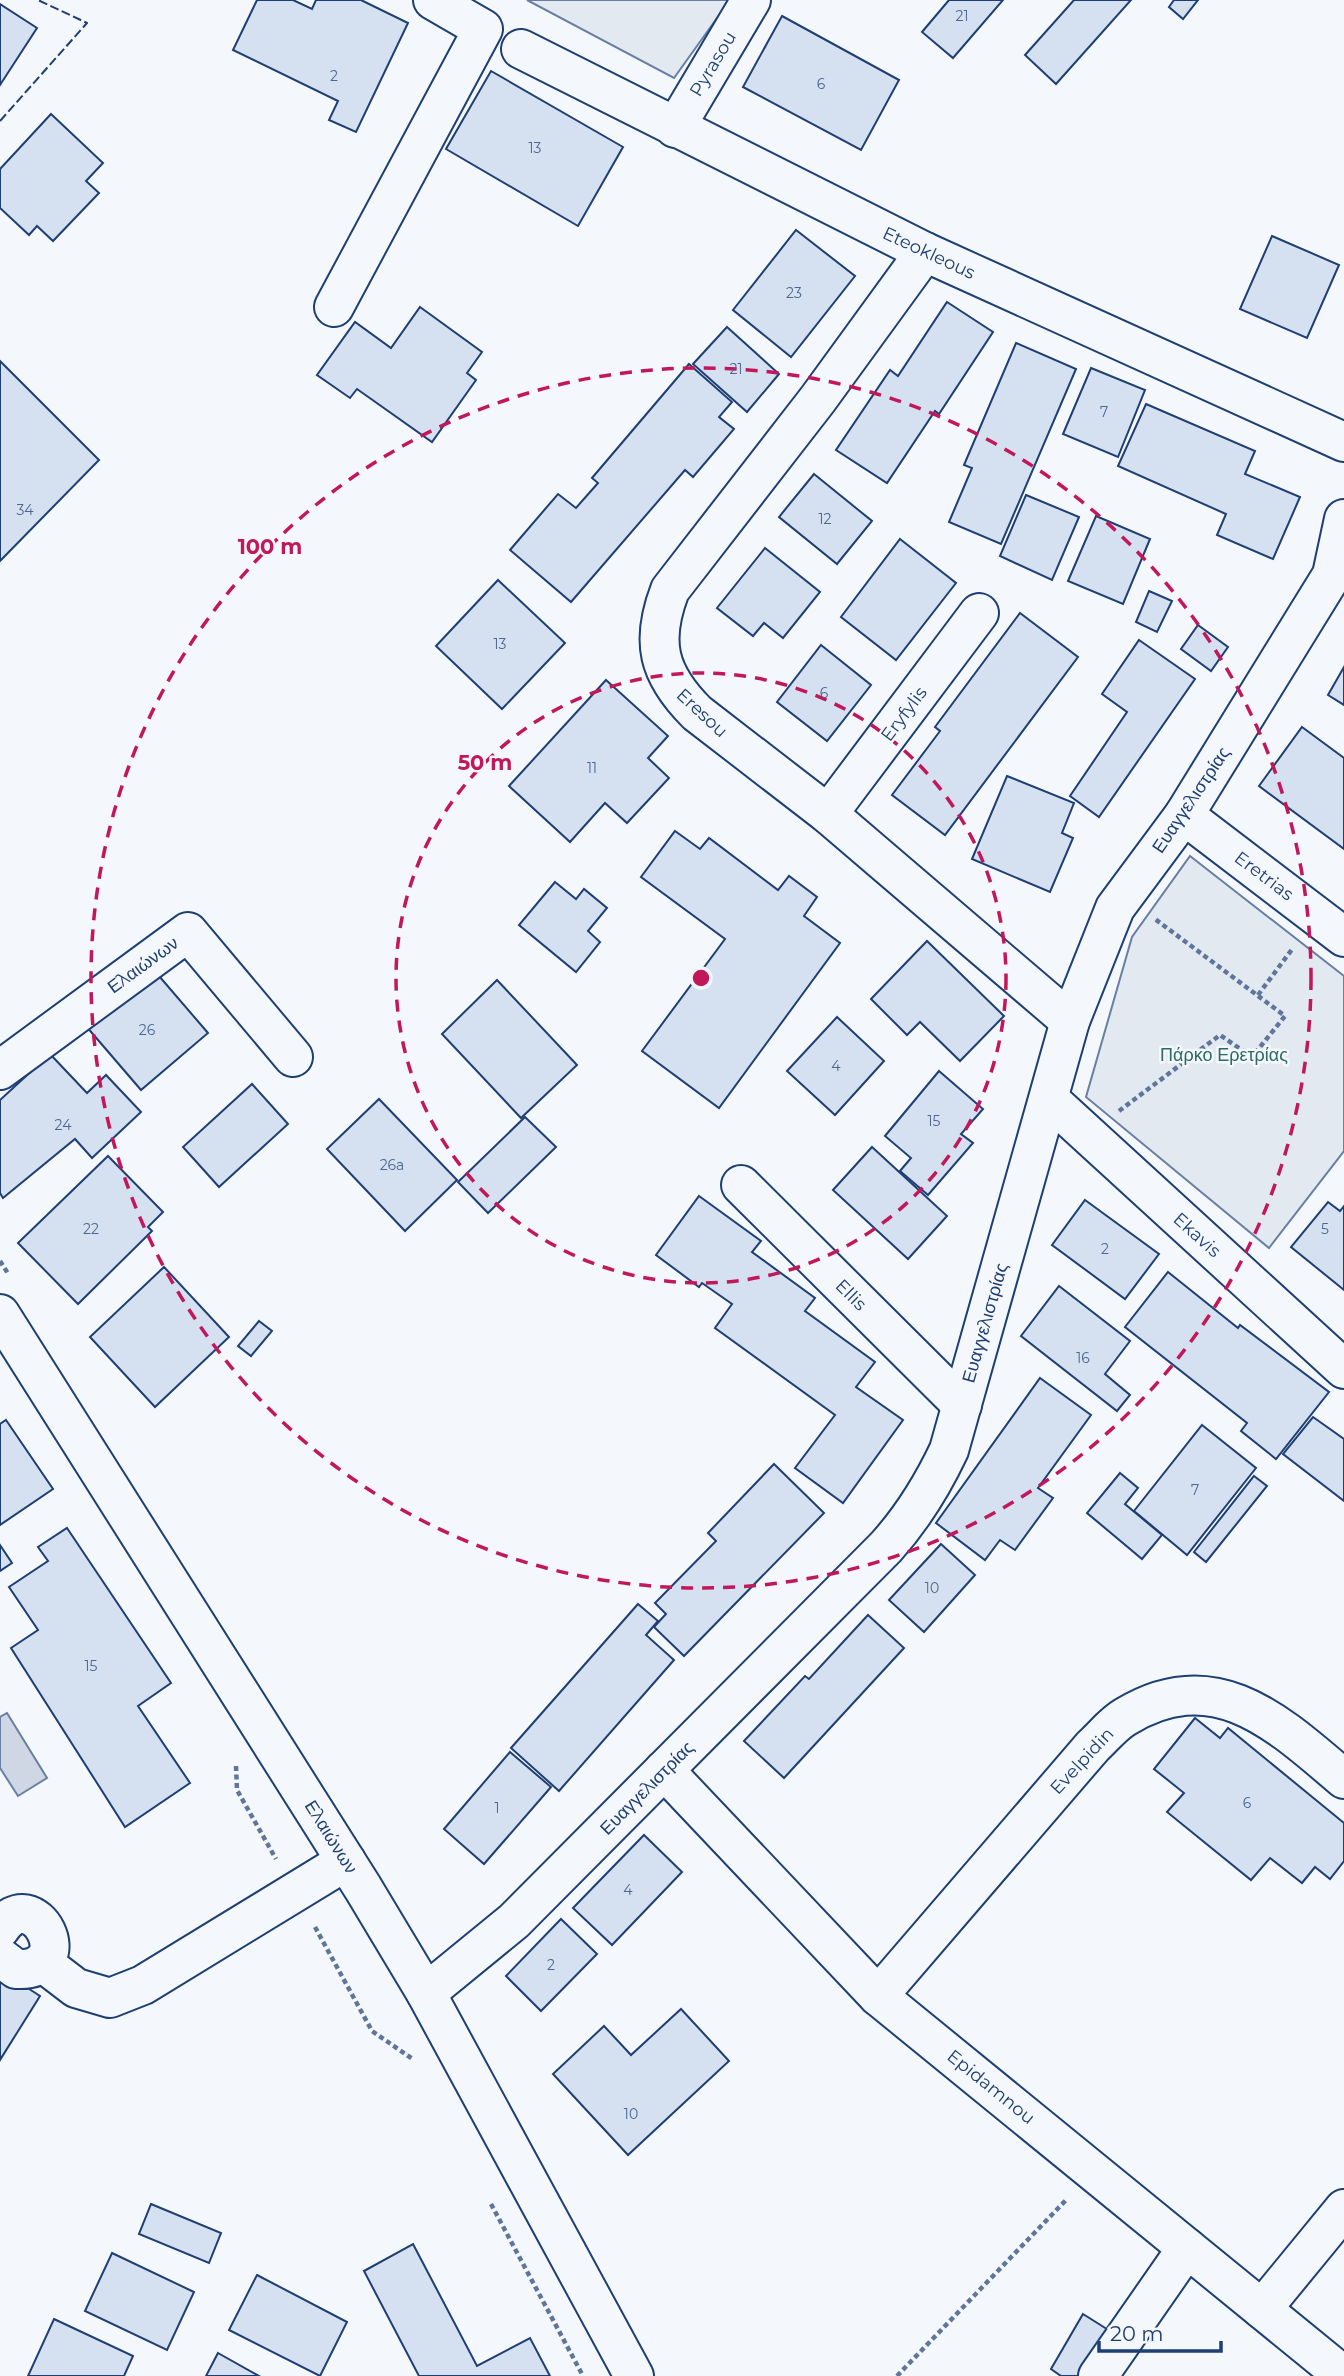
<svg xmlns="http://www.w3.org/2000/svg" width="1344" height="2376" viewBox="0 0 1344 2376" font-family="Montserrat,sans-serif">
<style>
.green{fill:#e3e9f0;stroke:#687fa3;stroke-width:2}
.water{fill:#cfd7e4;stroke:#687fa3;stroke-width:2}
.building{fill:#d5e0f0;stroke:#1d3f73;stroke-width:2}
.lines{fill:none;stroke-linecap:round;stroke-linejoin:round}
.minor-casing{stroke:#1d3f73;stroke-width:42}
.major-casing{stroke:#1d3f73;stroke-width:42}
.path{stroke:#5e769c;stroke-width:4.5;stroke-dasharray:5 3.5;stroke-linecap:butt}
.minor{stroke:#f4f7fb;stroke-width:38}
.major{stroke:#f4f7fb;stroke-width:38}
.fence{stroke:#1d3f73;stroke-width:2;stroke-dasharray:9 3.5;stroke-linecap:butt}
.ring{fill:none;stroke:#c2185b;stroke-width:3.5;stroke-dasharray:12 9}
.labels{text-anchor:middle;stroke-width:5;stroke-linejoin:round;paint-order:stroke}
.number-label{font-size:14px;fill:#4b6792}
.street-label{font-size:18px;fill:#1d3f73;stroke:#f4f7fb}
.park-label{font-size:18px;fill:#2c6c60;stroke:#f4f7fb}
.centre{fill:#c2185b;stroke:#f4f7fb;stroke-width:3.5}
.ring-label{font-size:21px;text-anchor:middle;font-weight:bold;fill:#c2185b;stroke:#f4f7fb;stroke-width:5;stroke-linejoin:round;paint-order:stroke}
</style>
<rect width="100%" height="100%" fill="#f4f7fb"/>
<g class="green">
<path d="M527 0H730L674 78Z"/>
<path d="M1190 856 1344 976V1151L1269 1248 1086 1097 1132 937Z"/>
</g>
<path class="water" d="M7 1713 47 1778 18 1796 0 1768V1717Z"/>
<g class="building">
<path d="M257 0H293L312 9 316 0H361L408 23 356 132 329 120 338 101 233 50Z"/>
<path d="M949 0H1003L953 58 922 32Z"/>
<path d="M1074 0H1131L1056 84 1025 55Z"/>
<path d="M1174 0H1198L1183 19 1169 7Z"/>
<path d="M0 4 37 28 0 85Z"/>
<path d="M782 16 899 80 861 150 743 87Z"/>
<path d="M491 71 623 147 578 226 446 149Z"/>
<path d="M51 114 103 163 86 181 99 193 53 241 37 226 29 235 0 208V169Z"/>
<path d="M796 230 855 276 791 357 733 310Z"/>
<path d="M1272 236 1339 265 1307 338 1240 309Z"/>
<path d="M947 302 993 332 939 414 935 411 887 483 836 450 890 370 898 376Z"/>
<path d="M420 307 482 352 467 373 476 380 432 442 357 389 350 398 317 375 355 322 391 348Z"/>
<path d="M727 327 779 374 747 412 693 364Z"/>
<path d="M1016 343 1076 369 1001 544 949 522 972 468 964 465Z"/>
<path d="M0 361 99 460 0 561Z"/>
<path d="M689 364 732 402 719 417 734 429 693 477 685 470 571 602 510 550 558 494 576 508 598 483 592 478Z"/>
<path d="M1091 368 1145 390 1118 457 1063 434Z"/>
<path d="M1146 404 1255 451 1245 474 1300 497 1273 559 1217 535 1226 514 1118 466Z"/>
<path d="M814 474 872 521 837 564 779 517Z"/>
<path d="M1026 495 1079 517 1052 580 1000 556Z"/>
<path d="M1096 516 1150 539 1123 604 1068 581Z"/>
<path d="M900 539 956 583 896 660 841 617Z"/>
<path d="M765 548 820 592 783 638 764 623 753 636 717 608Z"/>
<path d="M498 580 565 643 502 709 436 646Z"/>
<path d="M1149 591 1172 601 1157 632 1136 622Z"/>
<path d="M1020 613 1078 657 945 835 892 795 940 731 935 727Z"/>
<path d="M1198 625 1228 647 1211 671 1181 649Z"/>
<path d="M1139 640 1195 679 1099 817 1070 796 1127 712 1102 694Z"/>
<path d="M821 645 871 685 827 741 777 702Z"/>
<path d="M1344 667V705L1328 695Z"/>
<path d="M606 680 668 736 648 758 669 778 627 823 605 803 570 842 509 786Z"/>
<path d="M1302 727 1344 758V849L1259 786Z"/>
<path d="M1007 776 1074 803 1062 833 1073 838 1050 892 972 859Z"/>
<path d="M675 831 700 849 709 838 778 890 789 876 817 897 804 916 840 943 719 1108 642 1051 725 939 641 877Z"/>
<path d="M555 882 576 899 584 889 607 908 588 931 600 942 576 972 519 925Z"/>
<path d="M927 941 1004 1016 960 1061 920 1022 907 1035 871 999Z"/>
<path d="M153 969 208 1033 141 1090 86 1026Z"/>
<path d="M497 980 577 1065 521 1118 442 1034Z"/>
<path d="M837 1017 884 1061 835 1115 787 1071Z"/>
<path d="M50 1054 87 1093 106 1075 141 1112 92 1158 75 1139 3 1198 0 1193V1100Z"/>
<path d="M939 1071 983 1109 961 1134 973 1143 928 1195 900 1171 911 1158 885 1136Z"/>
<path d="M252 1084 288 1124 219 1187 183 1147Z"/>
<path d="M379 1099 457 1180 405 1231 327 1149Z"/>
<path d="M525 1117 556 1147 488 1213 458 1182Z"/>
<path d="M872 1147 947 1216 908 1259 833 1190Z"/>
<path d="M108 1156 163 1212 148 1227 152 1231 78 1304 18 1243Z"/>
<path d="M699 1196 761 1241 752 1252 815 1298 805 1311 875 1362 856 1387 903 1420 843 1503 795 1468 835 1415 715 1328 732 1304 702 1283 699 1287 656 1255Z"/>
<path d="M1085 1200 1159 1254 1125 1299 1052 1245Z"/>
<path d="M1328 1202 1340 1211 1344 1206V1290L1291 1247Z"/>
<path d="M164 1267 229 1337 155 1407 90 1337Z"/>
<path d="M1168 1272 1238 1328 1240 1325 1329 1392 1276 1459 1241 1431 1247 1423 1125 1327Z"/>
<path d="M1059 1286 1130 1341 1105 1374 1130 1395 1117 1411 1021 1336Z"/>
<path d="M259 1321 272 1331 251 1356 238 1346Z"/>
<path d="M1040 1378 1091 1415 1038 1488 1053 1498 1015 1550 1000 1540 985 1560 936 1523Z"/>
<path d="M1313 1417 1344 1439V1501L1283 1454Z"/>
<path d="M6 1420 53 1489 0 1525V1424Z"/>
<path d="M1202 1425 1256 1468 1187 1555 1134 1511Z"/>
<path d="M774 1464 824 1513 684 1656 654 1627 666 1614 655 1603 716 1541 708 1533Z"/>
<path d="M1120 1473 1138 1488 1125 1504 1162 1535 1142 1559 1087 1513Z"/>
<path d="M1254 1476 1267 1486 1206 1562 1194 1552Z"/>
<path d="M67 1528 171 1683 138 1706 190 1783 125 1827 11 1648 38 1630 9 1587 48 1561 38 1547Z"/>
<path d="M941 1544 975 1575 924 1632 889 1600Z"/>
<path d="M0 1545 12 1563 0 1571Z"/>
<path d="M638 1604 658 1621 646 1635 674 1660 559 1791 511 1748Z"/>
<path d="M868 1615 904 1648 784 1778 744 1741 805 1676 809 1679Z"/>
<path d="M1195 1718 1220 1738 1228 1728 1344 1823V1861L1330 1879 1315 1867 1302 1883 1270 1858 1251 1880 1167 1812 1184 1793 1154 1769Z"/>
<path d="M510 1752 551 1787 484 1864 444 1829Z"/>
<path d="M644 1835 682 1872 612 1945 573 1908Z"/>
<path d="M561 1919 597 1954 541 2011 506 1976Z"/>
<path d="M0 1970 40 1996 0 2060Z"/>
<path d="M681 2009 729 2061 628 2155 553 2074 604 2026 631 2055Z"/>
<path d="M151 2204 221 2233 209 2263 139 2234Z"/>
<path d="M413 2244 477 2366 530 2338 550 2376H419L364 2271Z"/>
<path d="M112 2253 194 2292 167 2350 85 2311Z"/>
<path d="M257 2275 347 2322 320 2376 229 2330Z"/>
<path d="M1083 2314 1110 2331 1083 2376H1061L1051 2369Z"/>
<path d="M54 2319 133 2356 124 2376H28Z"/>
<path d="M218 2353 259 2376H206Z"/>
</g>
<g class="lines">
<defs>
<g id="minor">
<path d="M521 49 925 252 1344 442"/>
<path d="M675 128 751 0"/>
<path d="M925 252 818 399 670 590C650 642 658 674 697 713L828 814 1070 1021"/>
<path d="M334 307 483 29 433 0"/>
<path d="M828 814 979 613"/>
<path d="M1184 815 1344 937"/>
<path d="M0 1070 188 932 293 1057"/>
<path d="M1050 1100 1344 1369"/>
<path d="M741 1185 962 1405"/>
<path d="M664 1770 878 1996 1344 2376"/>
<path d="M0 1929C33 1878 84 1973 16 1969L0 1957"/>
<path d="M42 1962 76 1988 110 1998 143 1985 346 1861"/>
<path d="M426 1993 514 1921 886 1547C913 1517 932 1486 949 1450L1070 1021 1115 908 1184 815 1332 575 1344 519"/>
<path d="M878 1996 1093 1746C1103 1737 1113 1724 1125 1717 1215 1662 1278 1723 1344 1779"/>
<path d="M1262 2309 1344 2209"/>
<path d="M1098 2376 1187 2248"/>
</g>
<path id="major" d="M0 1314 363 1888 426 1993 634 2376"/>
</defs>
<use href="#minor" class="minor-casing"/>
<use href="#major" class="major-casing"/>
<g class="path">
<path d="M1258 995 1293 948"/>
<path d="M1119 1111 1220 1035 1252 1057 1285 1016 1155 919"/>
<path d="M0 1261 9 1275"/>
<path d="M236 1766 237 1790 276 1859"/>
<path d="M315 1927 372 2031 414 2060"/>
<path d="M491 2204 583 2376"/>
<path d="M897 2376 1066 2200"/>
</g>
<use href="#minor" class="minor"/>
<use href="#major" class="major"/>
<path class="fence" d="M0 121 87 23 38 0"/>
</g>
<g class="ring">
<circle cx="701" cy="978" r="305"/>
<circle cx="701" cy="978" r="610"/>
</g>
<g class="labels">
<g class="number-label">
<text x="962" y="21">21</text>
<text x="334" y="81">2</text>
<text x="821" y="89">6</text>
<text x="535" y="153">13</text>
<text x="794" y="298">23</text>
<text x="736" y="374">21</text>
<text x="1104" y="417">7</text>
<text x="25" y="515">34</text>
<text x="825" y="524">12</text>
<text x="500" y="649">13</text>
<text x="824" y="698">6</text>
<text x="592" y="773">11</text>
<text x="147" y="1035">26</text>
<text x="836" y="1071">4</text>
<text x="934" y="1126">15</text>
<text x="63" y="1130">24</text>
<text x="392" y="1170">26a</text>
<text x="91" y="1234">22</text>
<text x="1325" y="1234">5</text>
<text x="1105" y="1254">2</text>
<text x="1083" y="1363">16</text>
<text x="1195" y="1495">7</text>
<text x="932" y="1593">10</text>
<text x="91" y="1671">15</text>
<text x="1247" y="1808">6</text>
<text x="497" y="1813">1</text>
<text x="628" y="1895">4</text>
<text x="551" y="1970">2</text>
<text x="631" y="2119">10</text>
</g>
<g class="street-label">
<text transform="translate(713 64) rotate(-59)" y="6">Pyrasou</text>
<text transform="translate(929 253) rotate(25)" y="6">Eteokleous</text>
<text transform="translate(702 713) rotate(43)" y="6">Eresou</text>
<text transform="translate(904 714) rotate(-53)" y="6">Eryfylis</text>
<text transform="translate(1191 800) rotate(-56)" y="6">Ευαγγελιστρίας</text>
<text transform="translate(1264 876) rotate(37)" y="6">Eretrias</text>
<text transform="translate(143 965) rotate(-36)" y="6">Ελαιώνων</text>
<text transform="translate(1197 1235) rotate(42)" y="6">Ekavis</text>
<text transform="translate(851 1295) rotate(45)" y="6">Ellis</text>
<text transform="translate(985 1323) rotate(-74)" y="6">Ευαγγελιστρίας</text>
<text transform="translate(1082 1761) rotate(-47)" y="6">Evelpidin</text>
<text transform="translate(647 1788) rotate(-45)" y="6">Ευαγγελιστρίας</text>
<text transform="translate(331 1837) rotate(58)" y="6">Ελαιώνων</text>
<text transform="translate(991 2087) rotate(39)" y="6">Epidamnou</text>
</g>
<g class="park-label">
<text x="1224" y="1061">Πάρκο Ερετρίας</text>
</g>
</g>
<circle cx="701" cy="978" r="10" class="centre"/>
<g class="ring-label">
<text x="270" y="554">100 m</text>
<text x="485" y="770">50 m</text>
</g>
<path d="M1099 2341v10h122v-10" fill="none" stroke="#1d3f73" stroke-width="3.5"/>
<text x="1110" y="2341" font-size="21" fill="#1d3f73" stroke="#f4f7fb" stroke-width="5" paint-order="stroke">20 m</text>
</svg>
